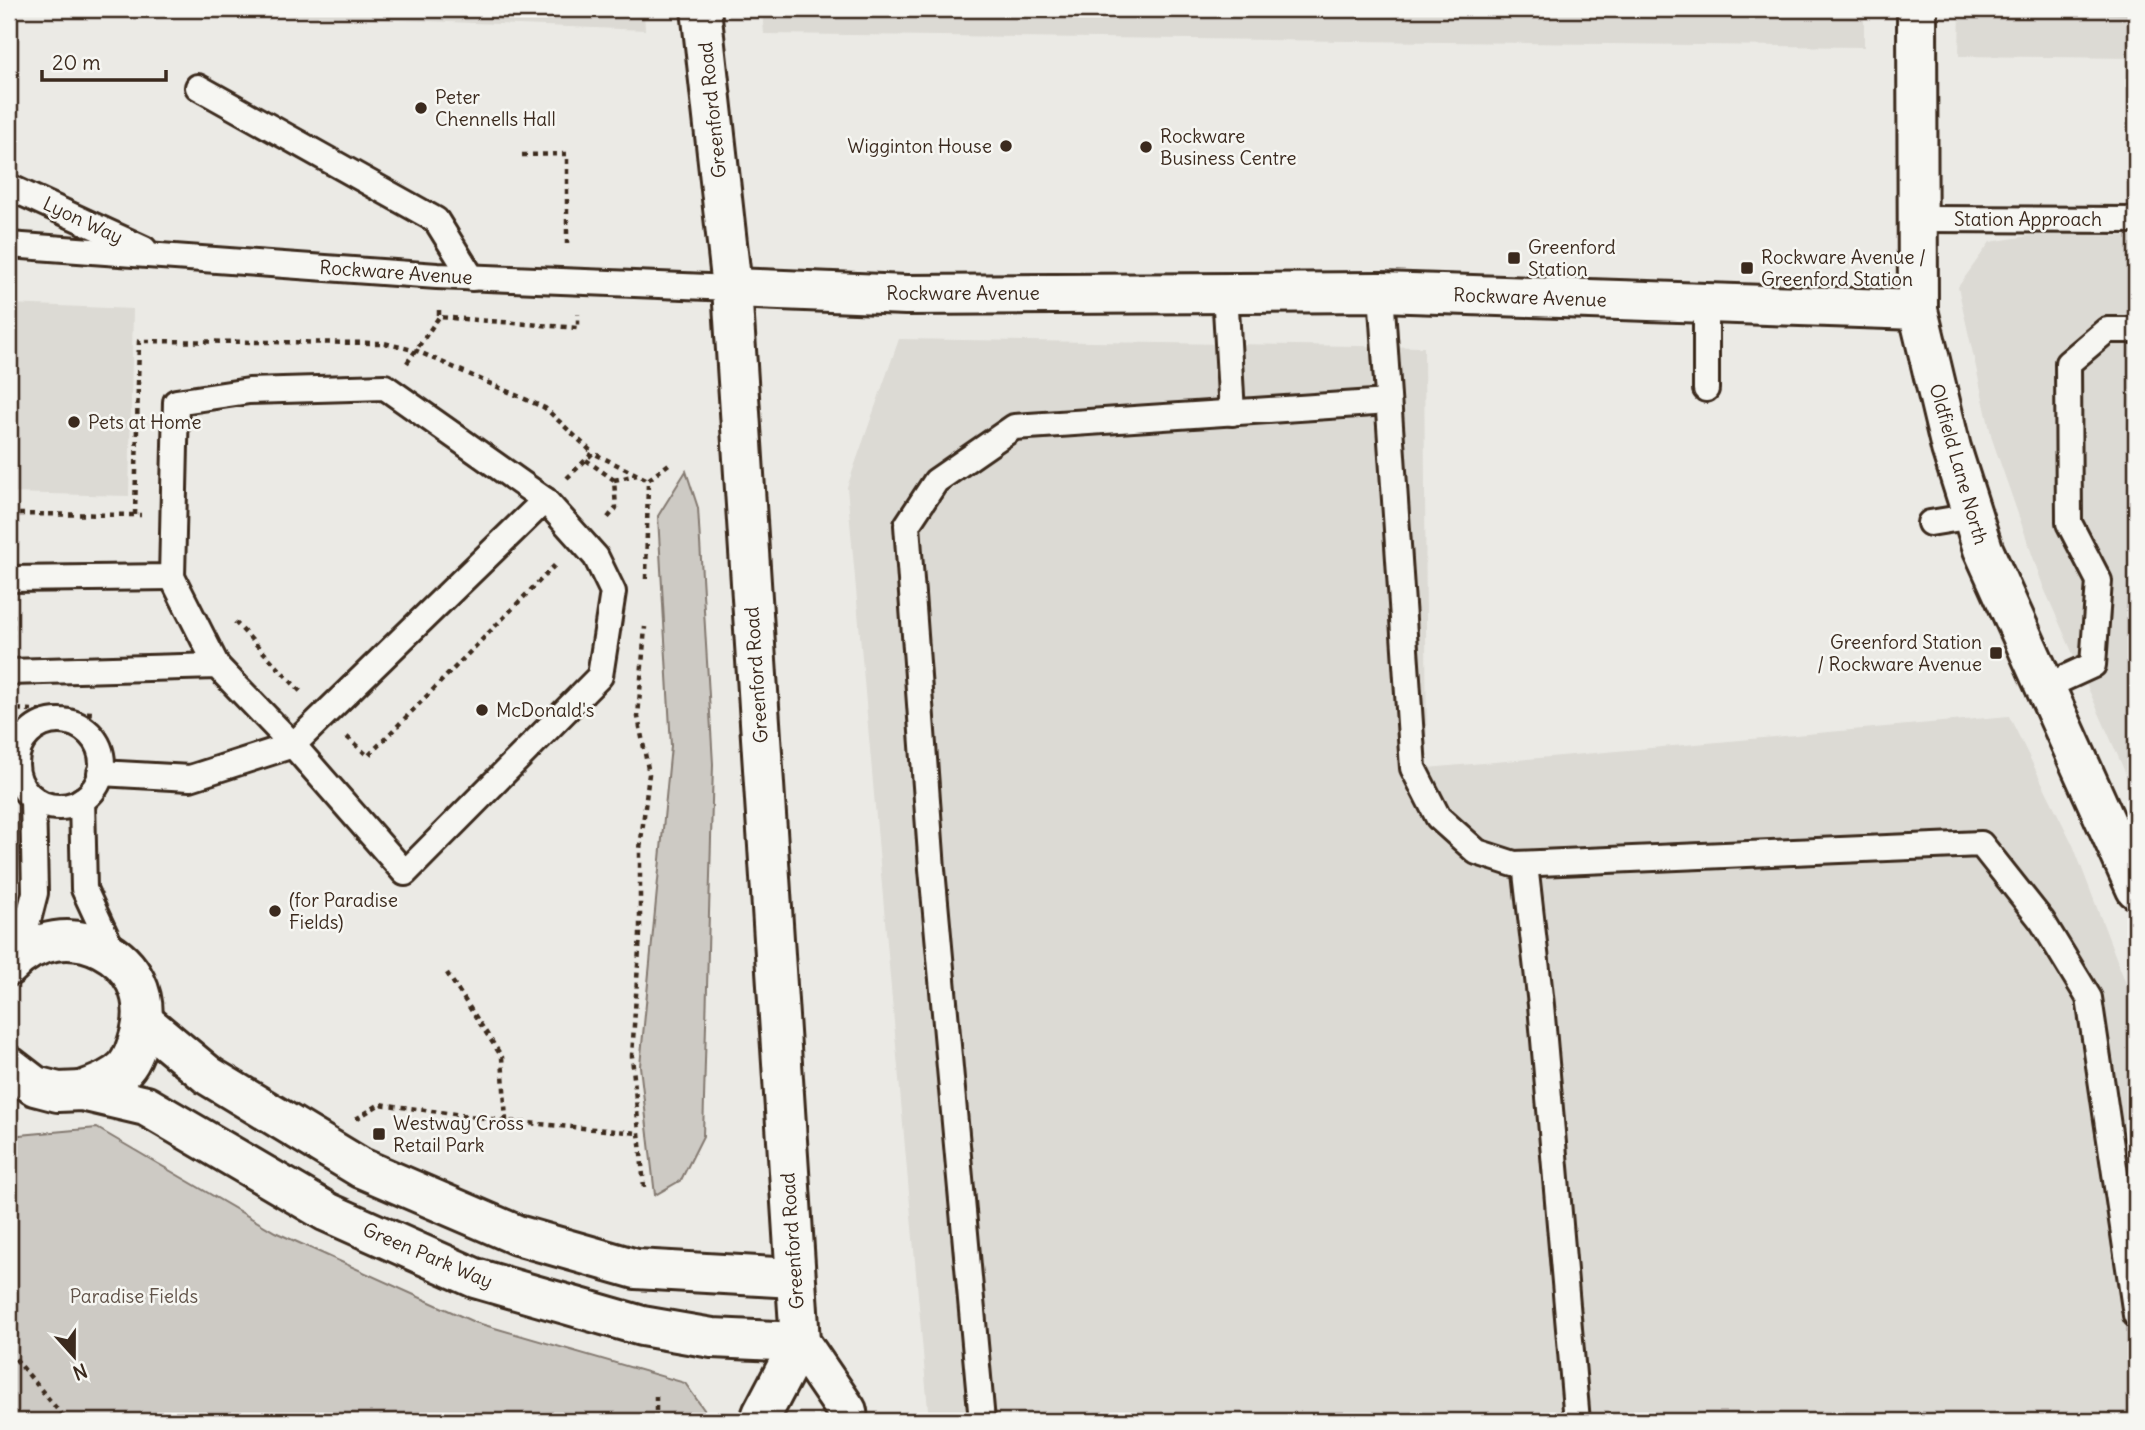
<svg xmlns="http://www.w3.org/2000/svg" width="2145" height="1430" viewBox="0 0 2145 1430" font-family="Delius,sans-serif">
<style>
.built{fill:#dcdad4}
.green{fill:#cdcac4;stroke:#847a71;stroke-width:2}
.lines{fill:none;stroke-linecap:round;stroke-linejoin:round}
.lane-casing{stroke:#3b2a1e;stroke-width:30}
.street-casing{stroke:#3b2a1e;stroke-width:44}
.secondary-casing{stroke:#3b2a1e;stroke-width:44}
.primary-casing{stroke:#3b2a1e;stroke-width:44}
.path{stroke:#3b2a1e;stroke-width:4.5;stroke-dasharray:5 5;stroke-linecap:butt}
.lane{stroke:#f6f6f2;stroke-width:24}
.street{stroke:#f6f6f2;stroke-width:38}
.secondary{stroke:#f6f6f2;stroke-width:38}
.primary{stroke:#f6f6f2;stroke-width:38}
.rail-casing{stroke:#3b2a1e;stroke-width:8}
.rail{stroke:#f6f6f2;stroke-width:5;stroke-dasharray:16;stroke-linecap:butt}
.poi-dot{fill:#3b2a1e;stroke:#f6f6f2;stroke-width:2.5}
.labels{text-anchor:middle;stroke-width:5;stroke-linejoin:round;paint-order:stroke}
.poi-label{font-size:19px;fill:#3b2a1e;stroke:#f6f6f2;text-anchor:start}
.street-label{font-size:19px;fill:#3b2a1e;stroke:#f6f6f2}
.park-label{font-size:19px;fill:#605248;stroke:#f6f6f2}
</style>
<rect width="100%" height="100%" fill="#ebeae5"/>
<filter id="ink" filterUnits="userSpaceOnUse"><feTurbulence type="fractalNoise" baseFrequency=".0143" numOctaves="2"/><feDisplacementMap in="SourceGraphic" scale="14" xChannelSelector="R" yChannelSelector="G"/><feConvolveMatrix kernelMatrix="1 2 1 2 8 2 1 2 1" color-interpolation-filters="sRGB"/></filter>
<g filter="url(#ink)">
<g class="built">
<path d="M125 9H644L645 30Z"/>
<path d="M762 9H1864V47L764 34Z"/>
<path d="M1960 9H2136V58L1959 56Z"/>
<path d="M2040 234 2136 236V797L2043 586 1992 439 1958 287 1990 242Z"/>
<path d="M9 304 133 309 129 496 9 493Z"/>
<path d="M899 339 1424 347 1427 768 2009 716 2073 845 2136 1010V1421H929L847 487Z"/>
</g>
<g class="green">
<path d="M686 471 698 508 713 764 703 1136 681 1180 655 1195 640 1066 671 746 658 516Z"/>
<path d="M97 1128 275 1232 474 1322 685 1383 712 1421H9V1136Z"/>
</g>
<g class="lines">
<defs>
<g id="lane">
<path d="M198 87 436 220 472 278"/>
<path d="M9 187 144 249"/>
<path d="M1919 219 2136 220"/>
<path d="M9 245 437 276 732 288"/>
<path d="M1225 291 1232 413"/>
<path d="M1381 292 1413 768 1438 817 1477 852 1514 864 1981 844 2042 921 2089 998 2136 1315"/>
<path d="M1706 303V389"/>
<path d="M1930 523 1973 516"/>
<path d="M172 577 217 666"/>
<path d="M9 579 172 577 176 402 249 391 385 387 545 500 596 557 613 592 600 676 405 873 293 745 217 666 9 672"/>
<path d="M2045 687 2093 665 2099 581 2069 523 2068 363 2107 330H2136"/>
<circle cx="59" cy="764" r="43"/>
<path d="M100 773 190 778 293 745 545 500"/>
<path d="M82 800 84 889 115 956"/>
<path d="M1525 864 1541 1005 1577 1421"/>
<path d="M19 955 35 893 33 798"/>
<path d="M982 1421 932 869 907 525 936 481 1014 427 1388 402"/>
</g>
<g id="street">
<path d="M9 966C63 908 160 955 140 1034 137 1045 133 1059 125 1068 113 1080 97 1085 82 1091"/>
<path d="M143 1021 209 1076 361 1168 517 1235 636 1269 794 1278"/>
<path d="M9 1066 35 1086 58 1092 82 1091 146 1106 327 1212 475 1278 642 1326 712 1338 800 1342"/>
</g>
<g id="secondary">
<path d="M1917 9 1918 310 1951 448 1983 549 2136 889"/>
<path d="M732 288 906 295 1381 292 1918 310"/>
</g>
<g id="primary">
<path d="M701 9 732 288 800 1342 847 1411 848 1421"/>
<path d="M763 1421 762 1414 800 1342"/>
</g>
</defs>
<use href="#lane" class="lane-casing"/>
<use href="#street" class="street-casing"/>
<use href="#secondary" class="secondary-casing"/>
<use href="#primary" class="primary-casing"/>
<g class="path">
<path d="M522 155 567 154V244"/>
<path d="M439 310V317L578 328V314"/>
<path d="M407 363 439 317"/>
<path d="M586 460 614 480 616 508 606 520"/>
<path d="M567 478 593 453 648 480"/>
<path d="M614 480 637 475"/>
<path d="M9 514 141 515"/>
<path d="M135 515 139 341 384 343 417 351 545 408 593 453"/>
<path d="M13 545V514"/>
<path d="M646 579 648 480 669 464"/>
<path d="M235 622 301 692"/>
<path d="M12 639 13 613"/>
<path d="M12 704V709L93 713"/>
<path d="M347 737 368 756 558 562"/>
<path d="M447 973 502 1057 506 1121"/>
<path d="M356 1119 380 1104 506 1121 638 1133"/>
<path d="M644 1187 632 1056 640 934V849L649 774 638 717 645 627"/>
<path d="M9 1351 67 1421"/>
<path d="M656 1421V1396"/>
</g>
<use href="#lane" class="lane"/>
<use href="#street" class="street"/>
<use href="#secondary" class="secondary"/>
<use href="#primary" class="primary"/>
<defs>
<path id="rail" d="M2075 9 2136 10"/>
</defs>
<use href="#rail" class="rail-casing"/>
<use href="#rail" class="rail"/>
</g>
</g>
<g class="poi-dot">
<circle cx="421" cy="108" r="7"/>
<circle cx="1006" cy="146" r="7"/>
<circle cx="1146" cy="147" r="7"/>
<rect x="1507" y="251" width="14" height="14" rx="3.5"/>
<rect x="1740" y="261" width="14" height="14" rx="3.5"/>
<circle cx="74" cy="422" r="7"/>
<rect x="1989" y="646" width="14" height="14" rx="3.5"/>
<circle cx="482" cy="710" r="7"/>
<circle cx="275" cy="911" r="7"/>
<rect x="372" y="1127" width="14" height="14" rx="3.5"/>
</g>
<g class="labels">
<g class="poi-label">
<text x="435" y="104">Peter<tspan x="435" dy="22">Chennells Hall</tspan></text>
<text x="1160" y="143">Rockware<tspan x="1160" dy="22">Business Centre</tspan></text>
<text x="992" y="153" text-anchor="end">Wigginton House</text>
<text x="1528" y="254">Greenford<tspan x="1528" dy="22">Station</tspan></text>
<text x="1761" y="264">Rockware Avenue /<tspan x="1761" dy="22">Greenford Station</tspan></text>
<text x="88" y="429">Pets at Home</text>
<text x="1982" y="649" text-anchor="end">Greenford Station<tspan x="1982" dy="22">/ Rockware Avenue</tspan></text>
<text x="496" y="717">McDonald's</text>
<text x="289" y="907">(for Paradise<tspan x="289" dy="22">Fields)</tspan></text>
<text x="393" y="1130">Westway Cross<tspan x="393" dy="22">Retail Park</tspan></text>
</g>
<g class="street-label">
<text transform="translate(712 110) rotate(-96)" y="7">Greenford Road</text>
<text x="2028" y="226">Station Approach</text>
<text transform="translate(83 220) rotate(25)" y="7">Lyon Way</text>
<text transform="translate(396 272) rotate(4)" y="7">Rockware Avenue</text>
<text x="963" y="300">Rockware Avenue</text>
<text transform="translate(1530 297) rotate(2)" y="7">Rockware Avenue</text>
<text transform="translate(1959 464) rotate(74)" y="7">Oldfield Lane North</text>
<text transform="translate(756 675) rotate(-94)" y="7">Greenford Road</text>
<text transform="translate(792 1241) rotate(-94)" y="7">Greenford Road</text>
<text transform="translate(428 1255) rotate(23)" y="7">Green Park Way</text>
</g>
<g class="park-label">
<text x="134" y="1303">Paradise Fields</text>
</g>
</g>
<rect width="2145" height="1430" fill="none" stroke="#f6f6f2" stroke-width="35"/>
<rect x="18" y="18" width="2110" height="1395" fill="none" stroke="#3b2a1e" stroke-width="2.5" filter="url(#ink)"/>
<g transform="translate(74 1356) rotate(159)" stroke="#f6f6f2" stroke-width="5" paint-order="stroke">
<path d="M0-5L12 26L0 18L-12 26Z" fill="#3b2a1e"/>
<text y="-10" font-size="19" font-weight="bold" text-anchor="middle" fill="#3b2a1e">N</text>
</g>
<path d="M42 70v10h124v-10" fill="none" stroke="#3b2a1e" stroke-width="3.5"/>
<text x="52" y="70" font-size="21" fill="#3b2a1e" stroke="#f6f6f2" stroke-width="5" paint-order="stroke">20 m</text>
</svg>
